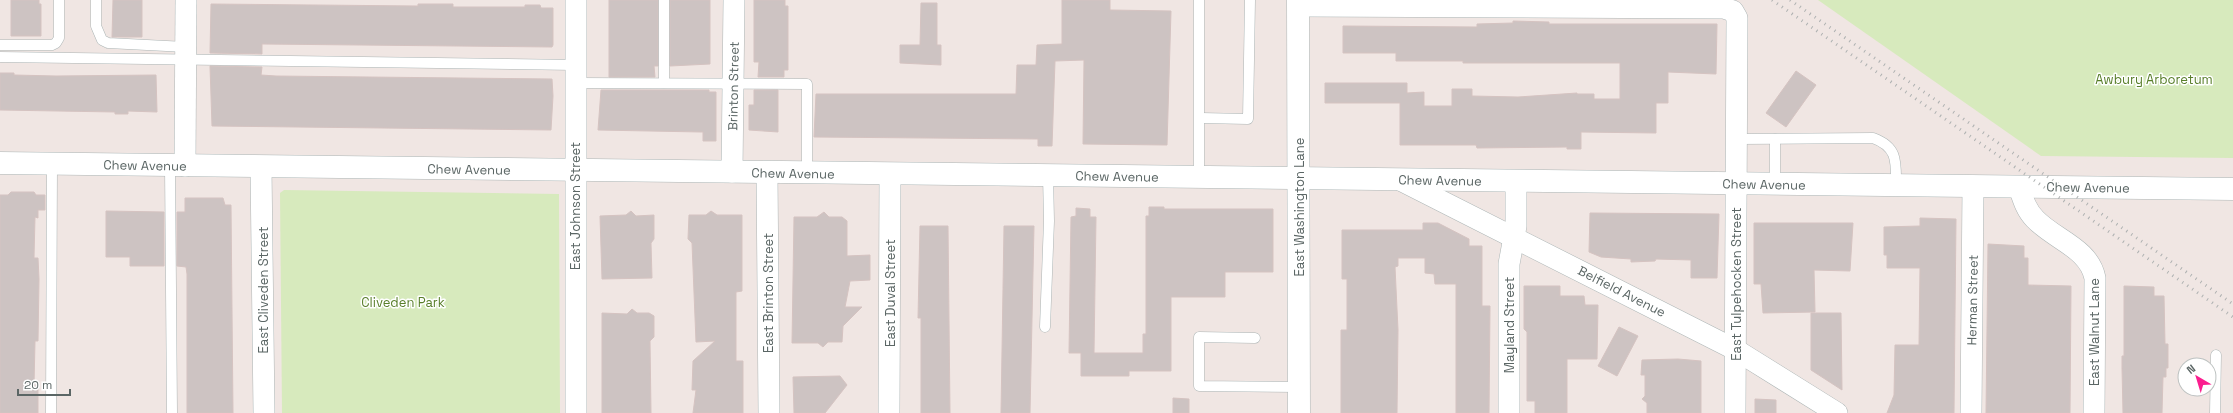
<svg xmlns="http://www.w3.org/2000/svg" width="2233" height="413" viewBox="0 0 2233 413" font-family="'Space Grotesk',sans-serif">
<style>
.green{fill:#d7eabd}
.building{fill:#cdc3c2;stroke:#d5c3c1}
.lines{fill:none;stroke-linecap:round;stroke-linejoin:round}
.lane-casing{stroke:#acb5b5;stroke-width:11}
.street-casing{stroke:#acb5b5;stroke-width:22}
.secondary-casing{stroke:#acb6b6;stroke-width:23}
.lane{stroke:#fff;stroke-width:10}
.street{stroke:#fff;stroke-width:21}
.secondary{stroke:#fff;stroke-width:22}
.rail{stroke:#aeb1b1;stroke-width:3;stroke-dasharray:1 5;stroke-linecap:butt}
.labels{text-anchor:middle;stroke-width:3;stroke-linejoin:round;paint-order:stroke}
.park-label{font-size:13px;fill:#587e2a;stroke:#fff}
.street-label{font-size:13px;fill:#5b6665;stroke:#fff}
</style>
<rect width="100%" height="100%" fill="#f0e6e3"/>
<g class="green">
<path d="M1818 0H2233V158L2041 156Z"/>
<path d="M284 190 559 194 560 413H282L280 193Z"/>
</g>
<g class="building">
<path d="M11 0H39V4H41V36H11Z"/>
<path d="M113 0H142V37H112Z"/>
<path d="M609 0H658V66H654L655 77H609Z"/>
<path d="M670 0H710V64L670 66Z"/>
<path d="M754 0H785V6H788V70H784V77H758L759 62H754Z"/>
<path d="M1062 0H1110V10L1171 11 1167 145 1083 144 1084 60 1055 61 1052 146H1038V139L814 137 816 94H1016L1017 65H1036L1037 45 1062 44Z"/>
<path d="M921 3H937V45H941V65L900 63V45H920Z"/>
<path d="M211 4 418 6V4H453V7H525V5H540L541 8H553V45L552 47 262 44V54L210 53Z"/>
<path d="M1513 21 1549 22V24H1717L1716 74 1668 72V103H1656V133L1581 132V149H1567V147L1477 148 1476 145H1400V103H1325V83H1407V93L1424 92V106H1452V89H1472V96L1518 97 1577 93V94H1594V99H1620V63H1463V61H1396V53H1343V26L1477 27V24L1513 23Z"/>
<path d="M210 66 262 67 261 75 276 76 552 79 553 96 551 130 212 126Z"/>
<path d="M1796 71 1816 85 1786 127 1766 113Z"/>
<path d="M0 73H14V75L56 76 156 75 157 112 128 111V114H115V112L0 110Z"/>
<path d="M601 90H709V92H716V141H703V132H701L598 130Z"/>
<path d="M754 90H778V132L749 130V105H754Z"/>
<path d="M11 192H34L36 195H45V210H38V218L35 217 34 258H38L39 279 38 341H35L34 385H38V413H0V195H8Z"/>
<path d="M185 198H223L225 205H231L233 413H187V274L186 267 177 266V212H185Z"/>
<path d="M1149 207H1164V209H1273V272H1225V297H1171V371H1129V376H1081V353H1069L1071 217 1076 216V208L1090 209V217H1096L1094 353H1143V334H1146V216H1149Z"/>
<path d="M106 211 164 212V266H130V257H106Z"/>
<path d="M631 211 636 216 654 215V239L651 243 652 278 602 279 600 216 626 215Z"/>
<path d="M711 211 717 215H742V291L736 292V361H743V413H693L696 390H692L693 361 715 341 696 342 692 243 688 239 689 215H706Z"/>
<path d="M824 212 829 217H842L847 221V256L870 255V280L850 281 845 307H862L843 326 842 342H828L823 347 818 343H792L794 217H817Z"/>
<path d="M1590 213 1719 214 1717 278H1691V260L1656 259 1655 261 1631 262V259L1601 257 1589 252Z"/>
<path d="M1920 218 1956 219 1954 413H1887L1894 395 1895 345H1919L1920 268H1887V255H1884V227L1920 226Z"/>
<path d="M1423 223H1438L1469 239V246H1482V306H1490L1489 413H1456V284H1435L1434 274 1425 273V258H1398V266L1395 267 1398 330 1397 413H1341V330H1347V279H1342V230H1423Z"/>
<path d="M1754 223H1853L1850 271 1814 270 1815 312 1763 313 1761 284H1754Z"/>
<path d="M920 226H948L950 413H921V318H918Z"/>
<path d="M1004 226H1034L1030 413H1001Z"/>
<path d="M1988 244 2024 246V258H2028V285L2071 286 2070 413H1986Z"/>
<path d="M1524 286H1560V296H1584L1585 305H1598L1597 359H1567V413H1535V401H1527V332L1524 329Z"/>
<path d="M2124 286 2154 287V296H2164L2165 344H2168V368H2166V377H2163L2162 413H2123L2122 368V356H2124Z"/>
<path d="M632 309 637 313H649L654 316V337L650 341 651 413H602V313L627 314Z"/>
<path d="M1811 313H1841L1842 390 1811 370Z"/>
<path d="M1619 327 1638 336 1617 376 1598 366Z"/>
<path d="M1678 359 1701 361V413H1647V403L1642 399 1645 396V375H1641L1642 360Z"/>
<path d="M840 376 847 385 825 413H794L793 377Z"/>
<path d="M1173 398 1189 399V413H1173Z"/>
<path d="M1755 399 1776 400V413H1755Z"/>
</g>
<g class="lines">
<defs>
<g id="lane">
<path d="M96 0V26L102 40 108 43 186 47"/>
<path d="M1199 0V177"/>
<path d="M0 45H52L56 43 59 38V0"/>
<path d="M0 57 575 65"/>
<path d="M575 83 807 84V173"/>
<path d="M664 83V0"/>
<path d="M1201 118 1248 119 1250 0"/>
<path d="M1736 139 1873 138C1898 147 1896 162 1896 185"/>
<path d="M1775 139V184"/>
<path d="M170 166 172 413"/>
<path d="M1045 327 1049 221 1048 175"/>
<path d="M1255 338 1199 337V386L1299 387"/>
<path d="M51 413 52 164"/>
<path d="M2215 413 2216 355"/>
</g>
<g id="street">
<path d="M576 0V413"/>
<path d="M1298 6 1724 8 1733 11 1737 18 1735 413"/>
<path d="M185 166 186 0"/>
<path d="M261 167 264 413"/>
<path d="M732 172 734 0"/>
<path d="M767 172 769 413"/>
<path d="M1400 180 1736 350 1837 413"/>
<path d="M2019 187C2023 199 2026 210 2035 219 2055 240 2089 248 2095 278L2094 413"/>
<path d="M889 413 890 174"/>
<path d="M1509 413V264L1516 226V181"/>
<path d="M1971 413 1973 186"/>
</g>
<g id="secondary">
<path d="M1298 0 1299 413"/>
<path d="M0 163 2233 189"/>
</g>
</defs>
<use href="#lane" class="lane-casing"/>
<use href="#street" class="street-casing"/>
<use href="#secondary" class="secondary-casing"/>
<use href="#lane" class="lane"/>
<use href="#street" class="street"/>
<use href="#secondary" class="secondary"/>
<g class="rail">
<path d="M1772 0 2233 317"/>
<path d="M1790 0 2233 304"/>
</g>
</g>
<g class="labels">
<g class="park-label">
<text x="2154" y="84">Awbury Arboretum</text>
<text x="403" y="307">Cliveden Park</text>
</g>
<g class="street-label">
<text transform="translate(733 86) rotate(-89)" y="5">Brinton Street</text>
<text transform="translate(145 165) rotate(1)" y="5">Chew Avenue</text>
<text transform="translate(469 169) rotate(1)" y="5">Chew Avenue</text>
<text transform="translate(793 173) rotate(1)" y="5">Chew Avenue</text>
<text transform="translate(1117 176) rotate(1)" y="5">Chew Avenue</text>
<text transform="translate(1440 180) rotate(1)" y="5">Chew Avenue</text>
<text transform="translate(1764 184) rotate(1)" y="5">Chew Avenue</text>
<text transform="translate(2088 187) rotate(1)" y="5">Chew Avenue</text>
<text transform="translate(575 206) rotate(-90)" y="5">East Johnson Street</text>
<text transform="translate(1299 207) rotate(-90)" y="5">East Washington Lane</text>
<text transform="translate(1736 284) rotate(-90)" y="5">East Tulpehocken Street</text>
<text transform="translate(263 290) rotate(-90)" y="5">East Cliveden Street</text>
<text transform="translate(1622 291) rotate(27)" y="5">Belfield Avenue</text>
<text transform="translate(768 293) rotate(-90)" y="5">East Brinton Street</text>
<text transform="translate(890 293) rotate(-90)" y="5">East Duval Street</text>
<text transform="translate(1972 300) rotate(-89)" y="5">Herman Street</text>
<text transform="translate(1509 325) rotate(-90)" y="5">Mayland Street</text>
<text transform="translate(2094 332) rotate(-90)" y="5">East Walnut Lane</text>
</g>
</g>
<g transform="translate(2197 377) rotate(322)"><circle r="19" fill="#ffffff" stroke="#bdc2c1"/>
<path d="M0-3L7 15L0 10L-7 15Z" fill="#fb1e8f"/>
<text y="-6" font-size="11" font-weight="bold" text-anchor="middle" fill="#5b6665">N</text>
</g>
<path d="M18 389v6h52v-6" fill="none" stroke="#5b6665" stroke-width="2"/>
<text x="24" y="389" font-size="12" fill="#5b6665" stroke="#ffffff" stroke-width="3" paint-order="stroke">20 m</text>
</svg>
